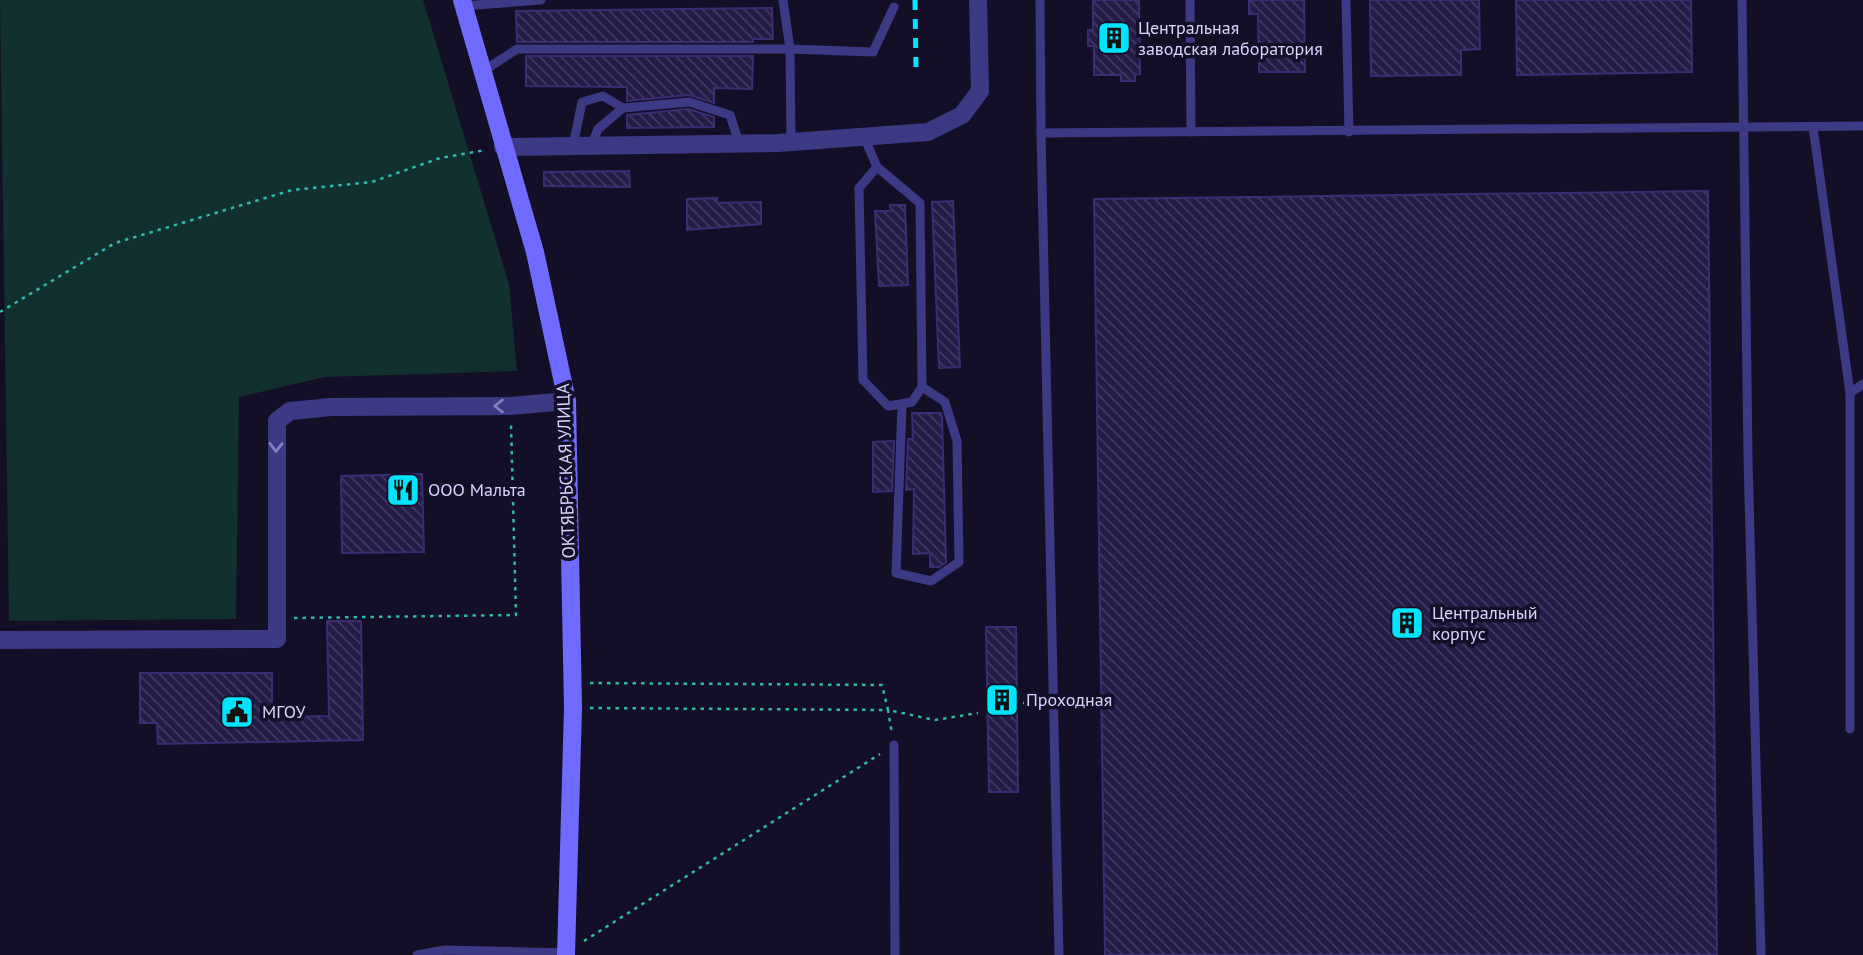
<svg xmlns="http://www.w3.org/2000/svg" width="1863" height="955" viewBox="0 0 1863 955" font-family="'PT Sans',sans-serif">
<style>
.park{fill:#12302f}
.building{fill:url(#building-back-hatch);stroke:#3b2d73;stroke-width:2}
.lines{fill:none;stroke-linecap:round;stroke-linejoin:round}
.path{stroke:#2fb8b0;stroke-width:2.5;stroke-dasharray:3.5 5;stroke-linecap:butt}
.service{stroke:#3d3a85;stroke-width:9}
.minor{stroke:#3d3a85;stroke-width:18}
.secondary{stroke:#6f6bff;stroke-width:18}
.rail{stroke:#00e5ff;stroke-width:5;stroke-dasharray:10 9;stroke-linecap:butt}
.oneway{stroke:#837fbc}
.labels{text-anchor:middle;stroke-width:7;stroke-linejoin:round;paint-order:stroke}
.poi-label{font-size:18px;fill:#d9d4ff;stroke:#130f26;text-anchor:start}
.street-label{font-size:18px;fill:#d9d4ff;stroke:#130f26}
</style>
<defs>
<pattern id="building-back-hatch" width="6" height="6" patternUnits="userSpaceOnUse" patternTransform="scale(1.75)"><rect width="6" height="6" fill="#241b47"/><path d="M-1 5l2 2M0 0l6 6M5-1l2 2" fill="none" stroke="#433b63"/></pattern>
</defs>
<rect width="100%" height="100%" fill="#130f26"/>
<path class="park" d="M0 0H423L509 284 517 371 325 377 239 397 236 619 9 621Z"/>
<g class="building">
<path d="M1093 0H1139L1140 74 1135 75V81H1121V75H1094V46H1088V30H1093Z"/>
<path d="M1249 0H1304L1305 72H1259L1258 14H1249Z"/>
<path d="M1370 0H1479L1480 49 1461 50V75L1371 76Z"/>
<path d="M1516 0H1691L1692 72 1517 75Z"/>
<path d="M772 8 773 39H753V42H517L516 11Z"/>
<path d="M526 56H753L752 89 714 88V103L689 95 627 101V87L526 86Z"/>
<path d="M688 109 714 117V127L627 128V115Z"/>
<path d="M629 171 630 187 544 186V172Z"/>
<path d="M1708 191 1717 955H1105L1094 199Z"/>
<path d="M717 198V203L761 202V224L687 230V199Z"/>
<path d="M953 201 960 367 939 368 932 202Z"/>
<path d="M890 205H905L908 285 879 286 875 211H891Z"/>
<path d="M912 413H941L942 417 946 562 939 567H930V553L913 554 914 489 906 490 908 439H913Z"/>
<path d="M894 441 892 491 873 492V442Z"/>
<path d="M422 474 424 552 342 553 341 476Z"/>
<path d="M327 621H361L363 740 158 744 157 723H140V673H272V717L329 716Z"/>
<path d="M986 627H1016L1018 792H989Z"/>
</g>
<g class="lines">
<g class="path">
<path d="M0 312 115 243 292 190 372 182 440 158 486 150"/>
<path d="M294 618 516 615 511 424"/>
<path d="M590 683 882 685 888 710 935 720 978 713"/>
<path d="M1023 703H1041"/>
<path d="M1065 703 1088 704"/>
<path d="M590 708 888 710 892 734"/>
<path d="M584 941 880 754"/>
</g>
<g class="service">
<path d="M783 0 790 49 873 52 894 7"/>
<path d="M1040 0 1041 133"/>
<path d="M1190 0 1191 132"/>
<path d="M1346 0 1349 132"/>
<path d="M1742 0 1748 458 1761 955"/>
<path d="M463 6 541 0"/>
<path d="M482 72 517 49H790L791 142"/>
<path d="M1813 127 1850 393"/>
<path d="M864 137 877 167 920 203 922 387 945 402 957 441 959 562 931 581 896 573 902 404"/>
<path d="M573 146 582 102 603 96 623 108"/>
<path d="M591 146 598 129 623 108 689 102 730 115 739 143"/>
<path d="M877 167 859 188 863 380 888 406 912 402 922 387"/>
<path d="M1850 729V393L1863 384"/>
<path d="M894 745 895 955"/>
<path d="M417 955 445 950 566 953"/>
<path d="M1059 955 1041 133 1863 126"/>
</g>
<g class="minor">
<path d="M503 147 778 143 928 132 962 115 980 91 978 0"/>
<path d="M0 640 277 639V421L290 411 331 407 511 406 567 401"/>
</g>
<path class="secondary" d="M462 0 535 252 567 401 573 708 566 955"/>
<path class="rail" d="M915 0 916 70"/>
</g>
<defs><path id="oneway-chevron" d="M-2-3.5L2.5 0L-2 3.5" fill="none" stroke-width="1.6" stroke-linecap="round" stroke-linejoin="round" transform="scale(1.75)"/></defs>
<g class="oneway">
<use href="#oneway-chevron" transform="translate(499 406) rotate(180)"/>
<use href="#oneway-chevron" transform="translate(276 447) rotate(91)"/>
</g>
<defs>
<symbol id="building-square" viewBox="-11 -11 22 22"><rect x="-9" y="-9" width="18" height="18" rx="4" fill="#00e5ff" stroke="#130f26"/><path d="M-4-6H4V6H1V3H-1V6H-4ZM-2.5-4.3h1.7v1.8h-1.7ZM.8-4.3h1.7v1.8H.8ZM-2.5-1h1.7V.8h-1.7ZM.8-1h1.7V.8H.8Z" fill="#111"/></symbol>
<symbol id="restaurant-square" viewBox="-11 -11 22 22"><rect x="-9" y="-9" width="18" height="18" rx="4" fill="#00e5ff" stroke="#130f26"/><path d="M-5-6h1v4h1v-4h1v4h1v-4h1v5L-1.5 .5V6h-2V.5L-5-1ZM5-6V6H3V1.5H1.5Q1.5-4 5-6Z" fill="#111"/></symbol>
<symbol id="civic-square" viewBox="-11 -11 22 22"><rect x="-9" y="-9" width="18" height="18" rx="4" fill="#00e5ff" stroke="#130f26"/><path d="M-.6-6.5H3V-4.5H.6V-3L4-1V1h2V6H-6V1h2V-1L-.6-3ZM-1.2 2.5V6h2.4V2.5Z" fill="#111"/></symbol>
</defs>
<g fill-rule="evenodd">
<use href="#building-square" x="1095" y="19" width="38" height="38"/>
<use href="#restaurant-square" x="384" y="471" width="38" height="38"/>
<use href="#building-square" x="1388" y="604" width="38" height="38"/>
<use href="#building-square" x="983" y="681" width="38" height="38"/>
<use href="#civic-square" x="218" y="693" width="38" height="38"/>
</g>
<g class="labels">
<g class="poi-label">
<text x="1138" y="34">Центральная<tspan x="1138" dy="21">заводская лаборатория</tspan></text>
<text x="428" y="496">ООО Мальта</text>
<text x="1432" y="619">Центральный<tspan x="1432" dy="21">корпус</tspan></text>
<text x="1026" y="706">Проходная</text>
<text x="262" y="718">МГОУ</text>
</g>
<g class="street-label">
<text transform="translate(566 471) rotate(-92)" y="6">ОКТЯБРЬСКАЯ УЛИЦА</text>
</g>
</g>
</svg>
